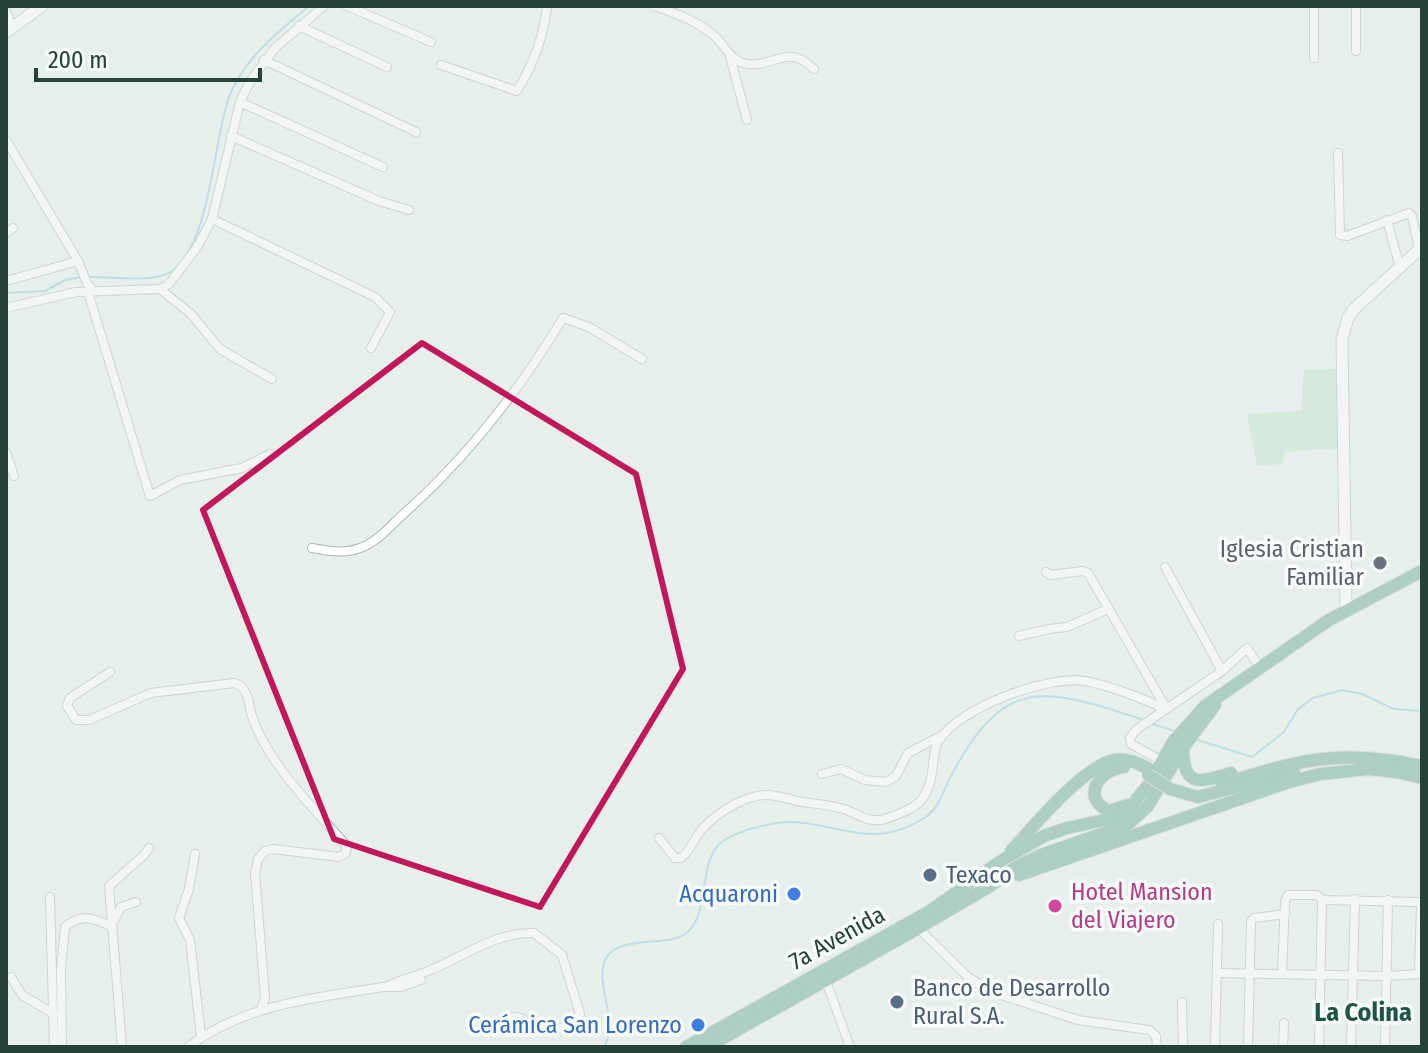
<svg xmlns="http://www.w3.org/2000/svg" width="1428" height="1053" viewBox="0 0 1428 1053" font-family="'Fira Sans Condensed',sans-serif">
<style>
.green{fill:#bfe0c8}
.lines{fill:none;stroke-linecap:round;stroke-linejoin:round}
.stream{stroke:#8ec9d4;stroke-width:2}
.street-casing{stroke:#a8b8b2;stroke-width:10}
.secondary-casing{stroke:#a4bbb3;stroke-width:13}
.primary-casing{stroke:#c2cac8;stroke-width:14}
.street{stroke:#fff;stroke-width:8}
.secondary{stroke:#fff;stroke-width:11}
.primary{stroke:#6aa596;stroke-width:12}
.primary-bridge-casing{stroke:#c2cac8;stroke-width:14;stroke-linecap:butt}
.primary-bridge{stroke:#6aa596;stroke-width:12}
.marked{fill:none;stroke:#c2185b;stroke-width:6;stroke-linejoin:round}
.worship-dot{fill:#6b7280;stroke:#f7fbf9;stroke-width:3}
.service-dot{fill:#5c6f8a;stroke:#f7fbf9;stroke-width:3}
.shop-dot{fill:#3f7fe0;stroke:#f7fbf9;stroke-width:3}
.hotel-dot{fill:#d1479c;stroke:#f7fbf9;stroke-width:3}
.labels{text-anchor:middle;stroke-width:7;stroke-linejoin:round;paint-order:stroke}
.worship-label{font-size:24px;fill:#5b616d;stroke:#f7fbf9;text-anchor:end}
.service-label{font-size:24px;fill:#4e5e75;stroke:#f7fbf9;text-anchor:start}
.hotel-label{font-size:24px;fill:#b23c85;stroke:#f7fbf9;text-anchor:start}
.shop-label{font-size:24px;fill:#366cbe;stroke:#f7fbf9;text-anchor:end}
.street-label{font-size:24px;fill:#24423a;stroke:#f7fbf9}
.neighbourhood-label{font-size:26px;font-weight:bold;fill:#1f5548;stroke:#f7fbf9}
</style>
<rect width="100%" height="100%" fill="#e6efeb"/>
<path class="green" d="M1336 369 1340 448 1285 452 1282 464 1257 466 1247 414 1301 411 1304 370Z"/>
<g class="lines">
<g class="stream">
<path d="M88 277C111 276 154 284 172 271 211 242 213 142 229 97 244 58 278 32 309 6"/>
<path d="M6 293 45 291 65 280 81 277"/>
<path d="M1153 724 1174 731"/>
<path d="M1195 739 1252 757 1284 732 1298 709 1313 698 1342 690 1362 694 1394 709 1422 711"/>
<path d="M604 1047C620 1020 593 983 606 958 618 935 668 947 685 934 712 915 696 860 723 841 731 835 741 832 750 829 768 824 786 820 804 823 849 829 878 846 921 820 939 810 942 793 951 776 1004 675 1044 687 1141 719"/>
</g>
<defs>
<g id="street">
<path d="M347 6 431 42"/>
<path d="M654 6C675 13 694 20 711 33 723 42 729 59 743 63 772 71 786 41 814 69"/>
<path d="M1314 6V58"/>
<path d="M6 11 12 28"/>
<path d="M299 26 387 67"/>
<path d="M1356 51V6"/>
<path d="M730 56 747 120"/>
<path d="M264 60 416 132"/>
<path d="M441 65 517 91C533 65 544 36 547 6"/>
<path d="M240 102 383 167"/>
<path d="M231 136 379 201 409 210"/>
<path d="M6 140 78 261 87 283 93 291"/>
<path d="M1338 153 1340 235 1347 236 1409 213 1412 216 1419 249"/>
<path d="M212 219 375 297 390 312 371 348"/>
<path d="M1387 220 1400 268"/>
<path d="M6 233 13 228"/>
<path d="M6 281 78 261"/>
<path d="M160 289 191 314 220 349 272 379"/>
<path d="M88 292 150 496 180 480 242 468 270 454"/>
<path d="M6 308 76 292 160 289 169 284 198 246 212 219 240 102 249 83 275 48 324 6"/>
<path d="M6 452 14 476"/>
<path d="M312 548C328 551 344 554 360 548 375 543 388 529 399 518 464 461 519 391 563 318L589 327 642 359"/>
<path d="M1165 567 1222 671"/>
<path d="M1046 572 1050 575 1083 571 1088 573 1166 708"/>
<path d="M1019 636 1049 629 1067 627 1108 609"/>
<path d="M110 672 70 698 67 706 76 720H89L151 693 234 683C250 687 248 706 253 719 268 763 316 811 347 846L346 853 339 857 273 849 265 851 258 859 255 873 265 997 261 1010"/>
<path d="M1162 761 1131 744 1130 738 1137 729 1222 671 1247 648 1260 668"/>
<path d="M822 774 841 769 865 780 886 782 896 776 908 753 941 736"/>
<path d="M659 838 675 858H681C691 850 694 838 703 828 717 813 745 795 766 795 778 795 791 800 802 802 816 804 831 805 844 809 858 814 870 824 885 819 918 808 929 801 933 766 934 758 934 749 938 742 957 708 1048 675 1085 681 1112 686 1141 698 1166 709"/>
<path d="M195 854 189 889 179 918 190 940 201 1036"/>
<path d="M50 897 54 1047"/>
<path d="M113 922 121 907 136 902"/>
<path d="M915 925 967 976 989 991 1078 1020 1149 1030 1156 1036 1157 1047"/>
<path d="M1217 973 1386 976 1422 974"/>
<path d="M1282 974 1285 901 1288 895H1317L1322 900 1422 902"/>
<path d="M1419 974 1421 902"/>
<path d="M11 977 22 995 54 1014"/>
<path d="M826 981 850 1047"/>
<path d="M386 987C400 979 418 976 433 969 466 955 497 932 534 933L562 955 580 1014C573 1026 551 1034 537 1029 527 1024 526 1017 514 1017"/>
<path d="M1182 1002 1183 1047"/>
<path d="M62 1047 61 969 65 927C81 913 93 918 111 926"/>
<path d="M122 1047 109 886 144 855 149 848"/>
<path d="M188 1047C244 1004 316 998 383 987H401L421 980"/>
<path d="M1215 1047 1218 924"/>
<path d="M1248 1047 1251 921 1254 918 1285 914"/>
<path d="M1283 1047 1284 1023"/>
<path d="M1319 1047 1322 900"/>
<path d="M1351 1047 1355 899"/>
<path d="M1385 1047 1388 900"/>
</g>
<g id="secondary">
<path d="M6 32 42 6"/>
<path d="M1346 610 1342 339 1348 318 1354 309 1422 247"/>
</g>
<g id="primary">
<path d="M1183 749C1183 789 1202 782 1231 773"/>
<path d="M1124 767C1099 769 1080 798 1109 811L1128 805"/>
<path d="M1360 768 1396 772 1422 778"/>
<path d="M1222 784C1299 760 1340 748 1422 766"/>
<path d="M1170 789 1198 797 1294 772"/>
<path d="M1011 851C1032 828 1085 764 1115 760 1128 758 1140 764 1151 770"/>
<path d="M1019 875 1289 782 1320 774 1368 769"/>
<path d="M686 1047 930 911 1004 859 1044 836 1067 828 1123 816 1149 784 1173 742 1205 706 1329 620 1422 571"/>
<path d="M707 1047 917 929 990 886 1016 867 1041 855 1127 825 1148 806 1183 748 1215 705"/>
</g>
</defs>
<use href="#street" class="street-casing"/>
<use href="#secondary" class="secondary-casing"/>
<use href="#primary" class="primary-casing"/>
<use href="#street" class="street"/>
<use href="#secondary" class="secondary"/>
<use href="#primary" class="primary"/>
<defs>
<path id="primary-bridge" d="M1148 775 1170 789"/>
</defs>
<use href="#primary-bridge" class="primary-bridge-casing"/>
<use href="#primary-bridge" class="primary-bridge"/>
</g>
<path d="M0 0H1428V1053H0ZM422 343 636 474 683 669 540 907 334 839 203 510Z" fill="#e6efeb" fill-opacity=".55" fill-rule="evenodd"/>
<path class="marked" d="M422 343 636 474 683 669 540 907 334 839 203 510Z"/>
<circle class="worship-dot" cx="1380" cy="563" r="8"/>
<g class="service-dot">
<circle cx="930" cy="875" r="8"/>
<circle cx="897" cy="1002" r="8"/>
</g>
<g class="shop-dot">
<circle cx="794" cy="894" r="8"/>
<circle cx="698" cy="1025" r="8"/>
</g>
<circle class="hotel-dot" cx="1055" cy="906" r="8"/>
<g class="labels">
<g class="worship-label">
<text x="1364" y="557">Iglesia Cristian<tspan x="1364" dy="28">Familiar</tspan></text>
</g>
<g class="service-label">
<text x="946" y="883">Texaco</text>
<text x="913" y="996">Banco de Desarrollo<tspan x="913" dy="28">Rural S.A.</tspan></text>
</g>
<g class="hotel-label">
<text x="1071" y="900">Hotel Mansion<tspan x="1071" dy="28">del Viajero</tspan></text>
</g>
<g class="shop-label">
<text x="778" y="902">Acquaroni</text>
<text x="682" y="1033">Cerámica San Lorenzo</text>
</g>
<g class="street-label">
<text transform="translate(837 938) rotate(-29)" y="8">7a Avenida</text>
</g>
<g class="neighbourhood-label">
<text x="1363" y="1021">La Colina</text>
</g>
</g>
<rect width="1428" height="1053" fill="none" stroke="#24423a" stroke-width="16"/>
<path d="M36 68v12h224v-12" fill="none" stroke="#24423a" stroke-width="4"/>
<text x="48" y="68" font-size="24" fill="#24423a" stroke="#f7fbf9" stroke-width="6" paint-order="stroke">200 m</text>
</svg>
